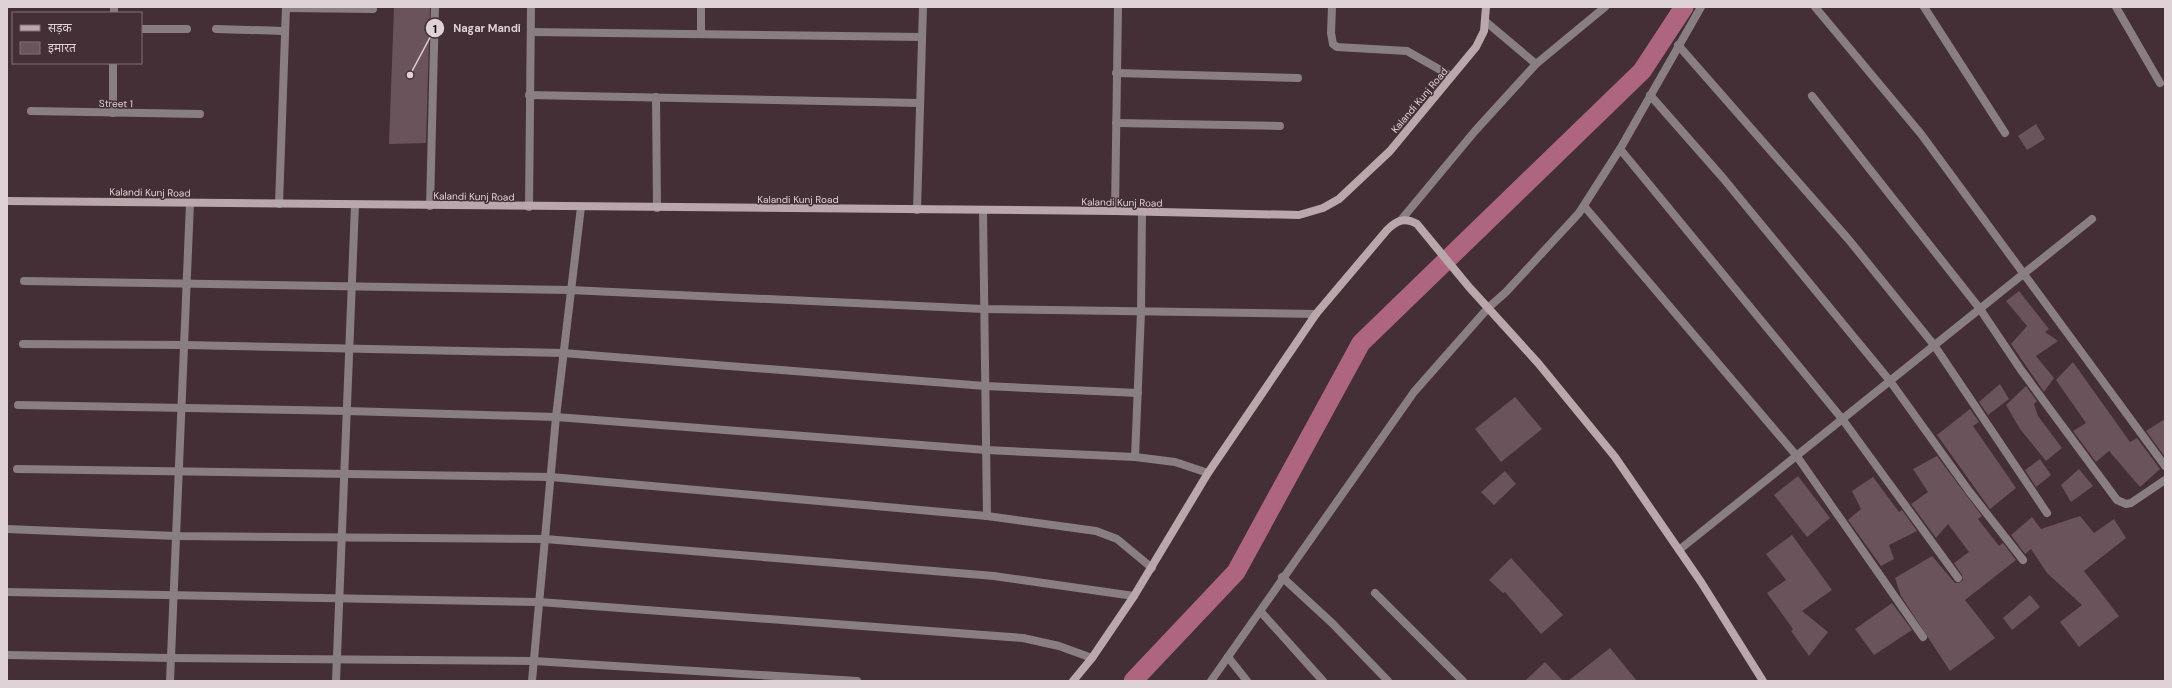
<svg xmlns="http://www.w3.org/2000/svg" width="2172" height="688" viewBox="0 0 2172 688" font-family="'DM Sans','Noto Sans Devanagari',sans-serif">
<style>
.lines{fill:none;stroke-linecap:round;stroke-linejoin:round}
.canal{stroke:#ae6680;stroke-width:19}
.building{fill:#6a535a}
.street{stroke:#897e81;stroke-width:8}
.secondary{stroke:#b9a7ac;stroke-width:8}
.labels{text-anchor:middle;stroke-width:3;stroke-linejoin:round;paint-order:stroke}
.street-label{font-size:10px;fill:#dfd2d6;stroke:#442f36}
.leader{fill:none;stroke:#dfd2d6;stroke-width:1.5}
.callout-dot{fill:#dfd2d6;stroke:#442f36;stroke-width:1.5}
.mark-label{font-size:12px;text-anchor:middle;font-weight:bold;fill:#111}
.callout-label{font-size:11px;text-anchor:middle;font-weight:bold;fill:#dfd2d6;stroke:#442f36;stroke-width:3;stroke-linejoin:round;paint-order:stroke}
</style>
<rect width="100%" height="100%" fill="#442f36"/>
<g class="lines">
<path class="canal" d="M1133 681 1236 572 1361 343 1642 71 1684 7"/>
</g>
<g class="building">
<path d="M394 7H430L426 143 389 144Z"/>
<path d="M2036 124 2045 139 2027 150 2018 136Z"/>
<path d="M2019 291 2049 329 2045 332 2058 341 2036 356 2054 378 2044 392 2011 344 2027 326 2006 301Z"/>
<path d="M2073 362 2130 442 2137 438 2160 469 2140 487 2109 451 2096 462 2073 431 2086 423 2056 380Z"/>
<path d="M2000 384 2009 399 1988 415 1979 402Z"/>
<path d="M2026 386 2037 401 2034 404 2038 416 2062 448 2046 461 2020 429 2006 405Z"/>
<path d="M1515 397 1542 429 1501 462 1475 429Z"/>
<path d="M1970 409 1979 422 1973 426 2016 488 1990 509 1937 435Z"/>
<path d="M2165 419V457L2146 431Z"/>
<path d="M1937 456 1982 516 1978 519 1999 546 2003 543 2016 560 1965 600 1995 638 1950 671 1901 596 1895 578 1932 556 1955 583H1959L1963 580 1962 575 1954 563 1969 552 1948 524 1936 538 1911 504 1928 492 1913 469Z"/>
<path d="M2040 459 2051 475 2036 487 2025 470Z"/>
<path d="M2079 469 2093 486 2071 502 2061 485Z"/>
<path d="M1505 471 1516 484 1494 505 1481 492Z"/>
<path d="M1798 476 1830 518 1807 537 1774 495Z"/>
<path d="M1873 477 1899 512 1902 510 1917 531 1889 545 1894 559 1881 566 1848 520 1861 509 1852 491Z"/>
<path d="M2080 516 2094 533 2114 519 2126 538 2084 571 2119 616 2079 647 2060 622 2082 605 2047 573 2031 549 2025 554 2011 535 2032 517 2041 529Z"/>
<path d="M1792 535 1832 590 1802 611 1828 632 1809 656 1791 631 1793 629 1767 593 1786 580 1766 554Z"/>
<path d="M1511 558 1563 615 1541 634 1505 592 1503 593 1489 580Z"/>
<path d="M2030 595 2040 607 2012 630 2003 618Z"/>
<path d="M1892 603 1912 630 1874 655 1855 629Z"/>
<path d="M1610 648 1637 681H1568Z"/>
<path d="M1545 662 1563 681H1525Z"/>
</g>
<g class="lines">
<g class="street">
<path d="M1332 7 1331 33 1333 44 1337 47 1407 51 1451 76"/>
<path d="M1815 7 1921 134 2165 466"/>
<path d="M1924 7 2005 133"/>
<path d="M2116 7 2160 83"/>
<path d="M286 8 373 9"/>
<path d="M114 13V7"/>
<path d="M1485 21 1536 64"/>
<path d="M141 29H187"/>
<path d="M216 29 285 31"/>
<path d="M531 32 922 37"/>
<path d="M701 34V7"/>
<path d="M1678 45 1849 240 1934 345 2047 513"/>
<path d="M1116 73 1298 78"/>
<path d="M529 95 920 103"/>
<path d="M1650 95 1723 178 1890 381 1969 491 2023 560"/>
<path d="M1812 96 1980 309 2021 370 2117 500 2126 504 2131 503 2165 480"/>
<path d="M656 97 657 208"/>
<path d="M31 111 200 114"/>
<path d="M113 113V63"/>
<path d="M1116 123 1280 126"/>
<path d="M1620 149 1843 420 1958 578"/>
<path d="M279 204 286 7"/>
<path d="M430 206 435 7"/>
<path d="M1584 206 1796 455 1923 637"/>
<path d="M529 207 531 7"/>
<path d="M917 210 923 7"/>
<path d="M983 211 987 516"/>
<path d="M1115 211 1118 7"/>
<path d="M1401 220 1475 131 1536 64 1605 7"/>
<path d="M24 281 570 290 984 309 1316 314"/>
<path d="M23 344 184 345 563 353 985 386 1138 393"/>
<path d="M18 405 347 411 556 417 986 450 1135 457 1175 462 1208 473"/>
<path d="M1135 457 1141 312 1142 212"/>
<path d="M17 469 551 477 987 516 1096 531 1117 539 1152 568"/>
<path d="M7 529 176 536 545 539 994 576 1134 596"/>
<path d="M1679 550 2092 219"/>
<path d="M1282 577 1332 623 1388 681"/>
<path d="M7 592 539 602 1023 638 1059 646 1092 658"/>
<path d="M1375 593 1463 681"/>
<path d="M1261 612 1323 681"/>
<path d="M7 655 171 658 534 661 857 681"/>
<path d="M1228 657 1247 681"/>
<path d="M170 681 190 203"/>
<path d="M336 681 355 205"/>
<path d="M532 681 556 417 581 207"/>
<path d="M1211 681 1414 392 1488 308 1506 292 1579 213 1620 149 1701 7"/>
</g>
<g class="secondary">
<path d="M7 201 1115 211 1299 215 1323 208 1339 199 1390 151 1476 47 1484 31 1486 7"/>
<path d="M1073 681 1092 658 1134 596 1208 473 1316 314 1387 230C1397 220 1405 217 1417 224L1469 287 1538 363 1615 457 1701 582 1763 681"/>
</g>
</g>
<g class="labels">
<g class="street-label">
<text transform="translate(1419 100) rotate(-50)" y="4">Kalandi Kunj Road</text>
<text transform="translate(116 103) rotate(1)" y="4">Street 1</text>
<text transform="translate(150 192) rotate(1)" y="4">Kalandi Kunj Road</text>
<text transform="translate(474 196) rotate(1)" y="4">Kalandi Kunj Road</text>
<text x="798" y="203">Kalandi Kunj Road</text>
<text transform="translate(1122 202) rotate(1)" y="4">Kalandi Kunj Road</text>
</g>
</g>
<path class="leader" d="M410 75L435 28"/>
<g class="callout-dot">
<circle cx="410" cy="75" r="4"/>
<circle cx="435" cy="28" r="10"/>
</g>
<g class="mark-label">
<text x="435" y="33">1</text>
</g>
<g class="callout-label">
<text x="487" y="32">Nagar Mandi</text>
</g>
<rect width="2172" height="688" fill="none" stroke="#dfd2d6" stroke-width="16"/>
<rect x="12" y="12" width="130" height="52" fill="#442f36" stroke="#827076"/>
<rect x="20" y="25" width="20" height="6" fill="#b9a7ac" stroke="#827076"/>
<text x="48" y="32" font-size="12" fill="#dfd2d6">सड़क</text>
<rect x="20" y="42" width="20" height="12" fill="#6a535a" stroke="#827076"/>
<text x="48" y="52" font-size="12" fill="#dfd2d6">इमारत</text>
</svg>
